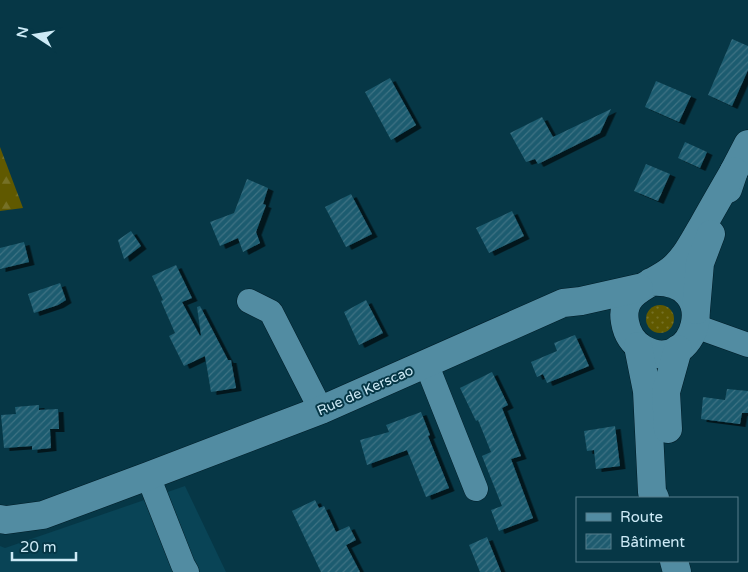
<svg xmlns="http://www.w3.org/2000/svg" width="748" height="572" viewBox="0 0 748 572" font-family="'Varela Round',sans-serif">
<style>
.built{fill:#094456}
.grass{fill:url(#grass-dots)}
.forest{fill:url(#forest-firs)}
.building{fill:url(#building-hatch);filter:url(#shadow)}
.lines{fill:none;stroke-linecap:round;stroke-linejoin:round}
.street-casing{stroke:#001d28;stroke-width:25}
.secondary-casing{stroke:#001d28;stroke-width:29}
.street{stroke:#528ca2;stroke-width:24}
.secondary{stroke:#528ca2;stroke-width:28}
.labels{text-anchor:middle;stroke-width:4;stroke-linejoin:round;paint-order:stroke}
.street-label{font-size:14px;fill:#cdeaf6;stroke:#063746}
</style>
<defs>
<pattern id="grass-dots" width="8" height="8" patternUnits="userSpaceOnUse" patternTransform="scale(1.25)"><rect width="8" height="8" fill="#605900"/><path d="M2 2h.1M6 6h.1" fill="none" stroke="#767126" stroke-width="1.8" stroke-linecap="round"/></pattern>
<pattern id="forest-firs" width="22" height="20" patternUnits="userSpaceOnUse" patternTransform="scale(1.25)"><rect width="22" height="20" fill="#605900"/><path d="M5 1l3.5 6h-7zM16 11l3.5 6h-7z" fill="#767126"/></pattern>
<pattern id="building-hatch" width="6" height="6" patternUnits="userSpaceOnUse" patternTransform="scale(1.25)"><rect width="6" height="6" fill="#1e5b6f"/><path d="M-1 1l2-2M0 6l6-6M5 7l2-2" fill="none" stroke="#3e7384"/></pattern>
<filter id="shadow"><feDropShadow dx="5.5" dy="3" stdDeviation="0" flood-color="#0009"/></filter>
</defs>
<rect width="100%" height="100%" fill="#063746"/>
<path class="built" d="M185 486 226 572H0V546L5 548Z"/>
<circle class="grass" cx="660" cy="319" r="14"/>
<path class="forest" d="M0 147 23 208 0 211Z"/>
<g class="building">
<path d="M732 39 748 46V70L732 106 708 95Z"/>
<path d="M390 78 416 125 391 140 365 92Z"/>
<path d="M656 81 691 96 679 122 645 107Z"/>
<path d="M611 109 600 133 538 164 535 159 526 162 510 133 542 117 553 137Z"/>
<path d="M685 142 707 152 700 168 678 158Z"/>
<path d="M646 164 670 174 658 201 634 191Z"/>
<path d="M247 179 268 188 263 204 266 205 256 232 260 243 243 252 238 238 220 246 210 222 234 213Z"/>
<path d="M351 194 372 234 346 247 325 207Z"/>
<path d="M512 211 524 236 489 253 476 228Z"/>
<path d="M131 231 141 246 124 259 118 240Z"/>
<path d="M24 242 29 262 0 269V248Z"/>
<path d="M176 265 192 298 182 302 200 336 201 335 197 307 200 306 228 360H231L236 388 211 392 205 356 184 366 169 336 175 333 161 301 163 300 152 276Z"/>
<path d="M60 283 66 300 58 305 34 313 28 294Z"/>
<path d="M366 300 383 333 359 345 344 312Z"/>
<path d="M575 335 589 366 547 383 543 374 537 377 531 362 557 351 554 343Z"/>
<path d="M492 372 508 405 502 408 521 456 511 459 533 518 499 531 491 510 502 506 482 456 491 452 478 420 476 421 460 388Z"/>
<path d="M727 389 748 391V413H742L740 424 701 419 703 397 725 400Z"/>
<path d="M39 405V410L58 409 59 429H50L51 448 32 450V446L4 448 1 415 16 414 15 407Z"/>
<path d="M421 412 430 435 428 436 449 488 426 497 407 450 367 465 360 440 389 432 386 425Z"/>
<path d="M615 426 620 466 596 469 594 450 587 451 584 431Z"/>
<path d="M315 500 319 508 324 506 336 532 349 526 356 540 346 545 360 572H321L292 511Z"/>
<path d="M487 537 501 572H480L469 545Z"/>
</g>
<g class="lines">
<defs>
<g id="street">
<path d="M249 301 271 312 321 410"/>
<path d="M695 326 748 345"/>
<path d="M426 363 476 489"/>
<path d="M148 476 183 565 187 572"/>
</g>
<g id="secondary">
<path d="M728 189 734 171 748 144"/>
<path d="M651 282C726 277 695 379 643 349 633 343 627 334 625 322 619 290 653 285 671 270 685 259 693 242 702 227 712 209 723 190 734 171"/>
<path d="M696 310 700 263 711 234"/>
<path d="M638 346 647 391 652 492 655 498"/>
<path d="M668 429 666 392 678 349"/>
<path d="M0 519 6 520 43 515 148 476 321 410 563 303 581 301 639 288"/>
<path d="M674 561 677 572"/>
</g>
</defs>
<use href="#street" class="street-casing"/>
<use href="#secondary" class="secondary-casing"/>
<use href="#street" class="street"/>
<use href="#secondary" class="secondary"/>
</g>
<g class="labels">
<g class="street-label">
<text transform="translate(365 390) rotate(-24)" y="5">Rue de Kerscao</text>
</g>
</g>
<rect x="576" y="497" width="162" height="65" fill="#063746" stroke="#567f8c"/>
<rect x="586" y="513" width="25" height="8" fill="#528ca2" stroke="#567f8c"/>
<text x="620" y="522" font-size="15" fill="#cdeaf6">Route</text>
<rect x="586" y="534" width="25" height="15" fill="url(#building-hatch)" stroke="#567f8c"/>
<text x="620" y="547" font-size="15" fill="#cdeaf6">Bâtiment</text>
<g transform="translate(35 35) rotate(282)" stroke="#063746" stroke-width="4" paint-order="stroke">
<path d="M0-4L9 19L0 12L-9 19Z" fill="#cdeaf6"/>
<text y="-8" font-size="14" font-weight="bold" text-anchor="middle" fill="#cdeaf6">N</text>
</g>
<path d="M12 552v8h64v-8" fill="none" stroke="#cdeaf6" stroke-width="2.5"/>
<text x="20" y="552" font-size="15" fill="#cdeaf6" stroke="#063746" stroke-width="4" paint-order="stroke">20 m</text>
</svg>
